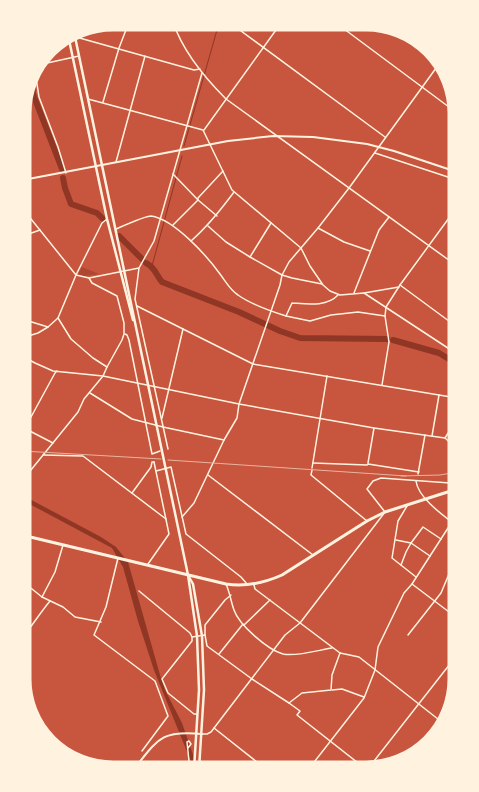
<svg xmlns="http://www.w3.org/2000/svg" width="479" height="792" viewBox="0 0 479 792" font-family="Arial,sans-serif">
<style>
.green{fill:#ae4732}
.water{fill:#8f3625}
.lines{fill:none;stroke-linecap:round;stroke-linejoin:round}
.stream{stroke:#8f3625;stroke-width:1}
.river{stroke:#8f3625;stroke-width:6}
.minor{stroke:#fff3e0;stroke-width:1.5}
.tertiary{stroke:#fff3e0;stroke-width:2}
.secondary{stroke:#fff3e0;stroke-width:2.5}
.primary{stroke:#fff3e0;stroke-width:3}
.rail{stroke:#e9b49f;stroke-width:1}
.rim{fill:none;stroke:#fff3e0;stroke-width:5}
</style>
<rect width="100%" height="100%" fill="#c8553d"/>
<path class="green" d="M82 267 99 274 84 276 78 274Z"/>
<path class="water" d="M22 495 101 537 116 547 128 562 160 675 165 690 182 723 198 769H194L154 670 138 621 123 567 112 548 22 500Z"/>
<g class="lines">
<g class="stream">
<path d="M184 146 219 23"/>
<path d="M152 266 182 156"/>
</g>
<g class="river">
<path d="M31 73 33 94 62 169"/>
<path d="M63 178 65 188 71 204 97 213 103 219"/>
<path d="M119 236 142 259"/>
<path d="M146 263C155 267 156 275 162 282L239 312 280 331 300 338 387 339"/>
<path d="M393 340 439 353 457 364"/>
</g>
<g class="minor">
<path d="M173 22C183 52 204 77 226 99L457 266"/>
<path d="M234 23 237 28 385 137"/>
<path d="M336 23 457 113"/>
<path d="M76 37 194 70 200 69"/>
<path d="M38 65 79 56"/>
<path d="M35 68V71L39 97 58 147 66 173"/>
<path d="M88 99 203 130 232 190 301 248 310 266 323 285 330 291 340 295 364 293 457 354"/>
<path d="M103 102 119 48 129 22"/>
<path d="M204 130 281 23"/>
<path d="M375 153 457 180"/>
<path d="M116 162 145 56"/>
<path d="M173 174 198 200 217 216"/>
<path d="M173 225 198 200V198L223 171"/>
<path d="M208 226 226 242 250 257 282 275 292 278 322 284"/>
<path d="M318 228 344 242 370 251"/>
<path d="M116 229C123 226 145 216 151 216 174 219 207 256 220 274 226 282 230 290 238 295 252 305 270 311 286 316L292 303C307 304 327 307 338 295"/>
<path d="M23 236 40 230"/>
<path d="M191 241C208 226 220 211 234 192"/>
<path d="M250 257 271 223"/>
<path d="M89 278 139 268"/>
<path d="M400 285 457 327"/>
<path d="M354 293 379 230 389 217"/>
<path d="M364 293 399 287"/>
<path d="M137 306 253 364 457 398"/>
<path d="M286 316 310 321 331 315 358 312 385 316"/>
<path d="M58 318 71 339 93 358 107 367"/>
<path d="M22 319 48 327"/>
<path d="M125 334 127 335 129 340 152 454 160 451"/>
<path d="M22 342 25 337 38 333 48 327 58 318 76 275 102 223 107 219"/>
<path d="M22 356 35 363 53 371 103 376 239 404 374 428 445 438 457 449"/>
<path d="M382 385 389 342 385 316 386 307 400 285 457 207"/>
<path d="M90 393 132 419 163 427 224 440"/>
<path d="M162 418 183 329"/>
<path d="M22 427 53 443"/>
<path d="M25 428 55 373 57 371"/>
<path d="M432 436 439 395"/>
<path d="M445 438 457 419"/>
<path d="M168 449 135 299 139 268 154 241 202 73"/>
<path d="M43 455 83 456 166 519"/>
<path d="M313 463 367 465 368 464 419 472"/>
<path d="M368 463 374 428"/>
<path d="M312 468 327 376"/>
<path d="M312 470 311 475 367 521"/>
<path d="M156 471 171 467 186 534 241 577 247 584"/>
<path d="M418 474 425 435"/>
<path d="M208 475 313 555"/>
<path d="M22 481 78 412 84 399 103 376 107 367 122 340 124 334V323L117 296 92 283 89 278 76 275 23 209"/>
<path d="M416 481C418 498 444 516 457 526"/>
<path d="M132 493 151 467 152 462H154"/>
<path d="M407 506 398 521 392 558 416 577"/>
<path d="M182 517 194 503 224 440 237 418 239 404 280 285 282 275 289 262 318 228 349 188 439 64"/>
<path d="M396 540 411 543 423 527 441 539"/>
<path d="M118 558 106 607 94 635 155 681 168 716 142 751"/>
<path d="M148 564 169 534 154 462"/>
<path d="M401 565 406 552 411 543 430 556"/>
<path d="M22 581 42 597 63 607 75 617 101 622"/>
<path d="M226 584C230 593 231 602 234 610 239 625 268 650 283 654 296 657 319 650 332 648"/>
<path d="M412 584 457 618"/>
<path d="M254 585 255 589 340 653 359 657 443 723"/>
<path d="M139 591 190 633 192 637 205 635 207 646 252 679 289 703 300 711 297 715 367 770"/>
<path d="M42 597 55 572 63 545"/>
<path d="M244 625 270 600"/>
<path d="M205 635V625L225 600 231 595"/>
<path d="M408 635 441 593 449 574 457 564"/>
<path d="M192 637V641L162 679 168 693 194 714H197"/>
<path d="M22 638C32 626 40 613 50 601"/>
<path d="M219 654 243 624"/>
<path d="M332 690 342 689 364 697"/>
<path d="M289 703 302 693 331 690 332 675 340 653"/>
<path d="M214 728 267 770"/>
<path d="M202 734H207L211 732 285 635 300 623 385 512 367 489 373 481 381 478 450 483 457 487"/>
<path d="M182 769 189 761 187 742 189 741 191 744 188 748"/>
<path d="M308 770 364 698 375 670 378 647 404 593 412 584 457 514"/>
<path d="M367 770 457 655"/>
</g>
<g class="tertiary">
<path d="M23 180 228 141 273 136 313 137 367 144 394 151 457 172"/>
<path d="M134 769C158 739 161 730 202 734"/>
</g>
<g class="secondary">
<path d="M74 32 188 575 197 636 199 690 194 769"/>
<path d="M68 35 107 219 133 320"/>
<path d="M189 577 193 584 202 636 204 690 199 769"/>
</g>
<path class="primary" d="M22 535 226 584C246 587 264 583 282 575L367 521 385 512 457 489"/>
<g class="rail">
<path d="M22 451 161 459"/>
<path d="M168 460 406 476"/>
<path d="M401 476 440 475 457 472"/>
</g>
</g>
<path d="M0 0H479V792H0ZM113 29H366A84 84 0 0 1 450 113V679A84 84 0 0 1 366 763H113A84 84 0 0 1 29 679V113A84 84 0 0 1 113 29Z" fill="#fff3e0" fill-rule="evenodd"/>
<path class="rim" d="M113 29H366A84 84 0 0 1 450 113V679A84 84 0 0 1 366 763H113A84 84 0 0 1 29 679V113A84 84 0 0 1 113 29Z"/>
</svg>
